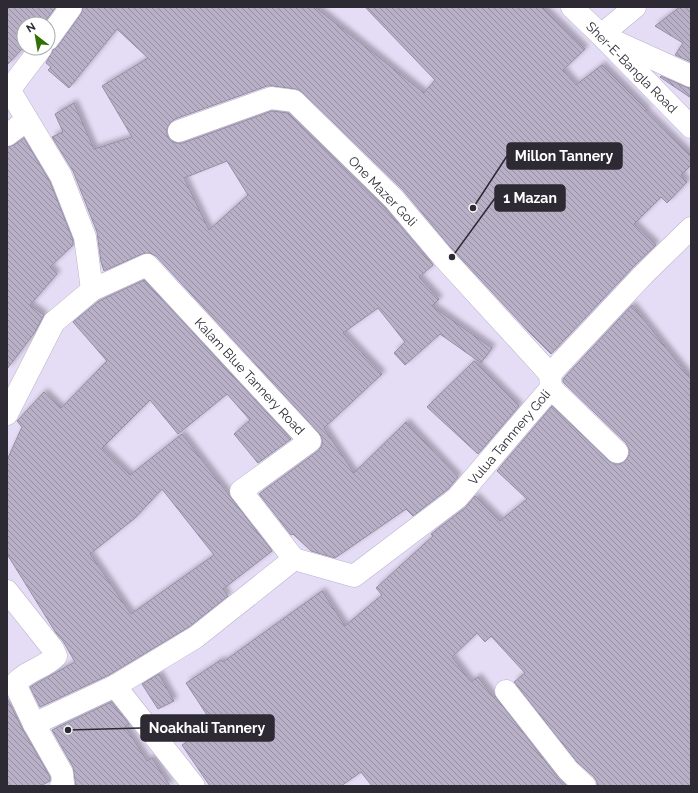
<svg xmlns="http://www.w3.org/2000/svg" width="698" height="793" viewBox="0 0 698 793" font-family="Raleway,sans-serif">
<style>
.building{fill:url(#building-back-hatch);stroke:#968ea5;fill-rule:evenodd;filter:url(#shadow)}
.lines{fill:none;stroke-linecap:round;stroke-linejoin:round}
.minor-casing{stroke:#bab1c9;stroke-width:23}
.minor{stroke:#fff;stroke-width:22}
.labels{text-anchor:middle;stroke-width:3.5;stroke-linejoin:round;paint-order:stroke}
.street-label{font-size:13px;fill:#2d2a33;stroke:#fff}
.leader{fill:none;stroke:#2d2a33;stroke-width:1.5}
.callout-dot{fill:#2d2a33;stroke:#fff;stroke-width:1.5}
.callout{fill:#2d2a33;stroke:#2d2a33;stroke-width:1.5}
.callout-label{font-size:14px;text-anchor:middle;font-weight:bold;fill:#fff}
</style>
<defs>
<pattern id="building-back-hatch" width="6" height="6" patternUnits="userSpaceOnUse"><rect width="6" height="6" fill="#b8b0c7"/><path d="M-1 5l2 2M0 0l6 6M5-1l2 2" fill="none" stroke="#968fa2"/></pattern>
<filter id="shadow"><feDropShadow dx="3.5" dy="-3.5" stdDeviation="2" flood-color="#0004"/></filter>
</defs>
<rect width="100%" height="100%" fill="#e5dcf5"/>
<g class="building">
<path d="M7 7H56L43 24H24V47L7 65Z"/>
<path d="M83 7H315L424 93 435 80 365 7H542L585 49 563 70 576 85 602 65 647 110 645 111 691 156V165L681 175 687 182 667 203 661 197 634 224 656 245 634 266 551 354 530 333 452 249 403 190 302 92 296 89 273 86H267L175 119 170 123 167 129V136L171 141 176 143H183L272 111 288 113 385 208 433 265 419 277 439 299 432 306 492 348 481 363 440 334 405 365 394 353 405 342 378 308 343 333 382 374 324 428 354 473 406 422 458 477 448 489 413 516 406 509 335 558 311 551 293 534 291 535 259 494 318 451 322 445V439L319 433 156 256 149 253 142 254 104 271 101 262 97 232 73 171 52 137 63 132 55 114 74 103 94 149 132 137 102 86 148 58 117 29 69 88 48 70 51 67 46 63 53 50 58 46 81 14ZM227 161 248 195 209 230 184 178Z"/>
<path d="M680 7H691V62L675 55 683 43 655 26Z"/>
<path d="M661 76 686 87 691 88V98L660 77Z"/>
<path d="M24 138 50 182 73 240V245L50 267 57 274 30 305 44 315 35 332 7 369V147L14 145Z"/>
<path d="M144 280 291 439 258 463 234 434 250 420 227 394 178 434 150 400 102 448 130 475 182 434 272 551 223 589 228 596 189 627 109 675 40 707 30 687 75 662 63 641 56 633 7 554V460L22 427 17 421 44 392 61 408 107 361 73 322 99 301ZM162 489 214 555 131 614 90 554 135 518Z"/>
<path d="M632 305 691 379V786H597V782L594 777 577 762 514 682 525 673 491 636 485 642 477 633 452 657 471 682 478 677 494 698 495 696 558 778 567 786H372L361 772 341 786H210L182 745 213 724 186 683 221 660 223 662 322 591 345 626 382 595 376 588 433 536 431 534 465 508 475 496 500 521 527 499 497 471 552 406 609 461 614 464H620L626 460 629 455V449L626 443 563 382V379Z"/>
<path d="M474 361 519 406 478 454 427 407Z"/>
<path d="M159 674 174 701 158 709 142 684Z"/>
<path d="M7 698 23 730 50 777V781L40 786H7Z"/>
<path d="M111 702 129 724 125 726 147 761 152 758 170 786H76L73 767 52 730Z"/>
</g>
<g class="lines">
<defs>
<g id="minor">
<path d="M572 7 601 35 691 127"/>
<path d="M635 7 601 35 691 76"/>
<path d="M48 39 71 7"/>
<path d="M7 86 61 176 85 237 92 290 54 322 7 414"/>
<path d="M10 89 41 48"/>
<path d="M179 131 271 98 294 101 394 199 443 257 550 374"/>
<path d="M7 135 27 120"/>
<path d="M92 290 147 265 310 441 241 491 294 559"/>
<path d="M551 388 617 452"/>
<path d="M294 559 354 576 457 498 551 388 550 374 643 275 691 228"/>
<path d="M7 591 53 649 56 656C45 668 25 671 15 684L34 724 62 773 63 783 61 786"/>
<path d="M115 686 194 786"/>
<path d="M506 691 568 770 585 786"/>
<path d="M34 724 115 686 196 637 294 559"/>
</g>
</defs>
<use href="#minor" class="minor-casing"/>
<use href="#minor" class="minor"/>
</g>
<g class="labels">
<g class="street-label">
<text transform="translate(632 67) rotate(45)" y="5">Sher-E-Bangla Road</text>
<text transform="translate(383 191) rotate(46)" y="5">One Mazer Goli</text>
<text transform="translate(250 376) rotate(47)" y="5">Kalam Blue Tannery Road</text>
<text transform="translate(509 437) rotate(-50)" y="5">Vulua Tannnery Goli</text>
</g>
</g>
<path class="leader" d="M473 208L507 156M452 257L495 198M68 730L141 728"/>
<g class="callout-dot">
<circle cx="473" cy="208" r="4"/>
<circle cx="452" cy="257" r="4"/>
<circle cx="68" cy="730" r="4"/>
</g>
<g class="callout">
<rect x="507" y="143" width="115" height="26" rx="4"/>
<rect x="495" y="185" width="70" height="26" rx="4"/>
<rect x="141" y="715" width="133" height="26" rx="4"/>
</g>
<g class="callout-label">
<text x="564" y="161">Millon Tannery</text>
<text x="530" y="203">1 Mazan</text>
<text x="207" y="733">Noakhali Tannery</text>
</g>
<rect width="698" height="793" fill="none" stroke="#2d2a33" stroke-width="16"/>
<g transform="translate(36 36) rotate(329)"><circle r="19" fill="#ffffff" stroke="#abaaad"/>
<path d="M0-3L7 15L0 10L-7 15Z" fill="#327106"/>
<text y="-6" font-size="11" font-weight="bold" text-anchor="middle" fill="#2d2a33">N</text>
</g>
</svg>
